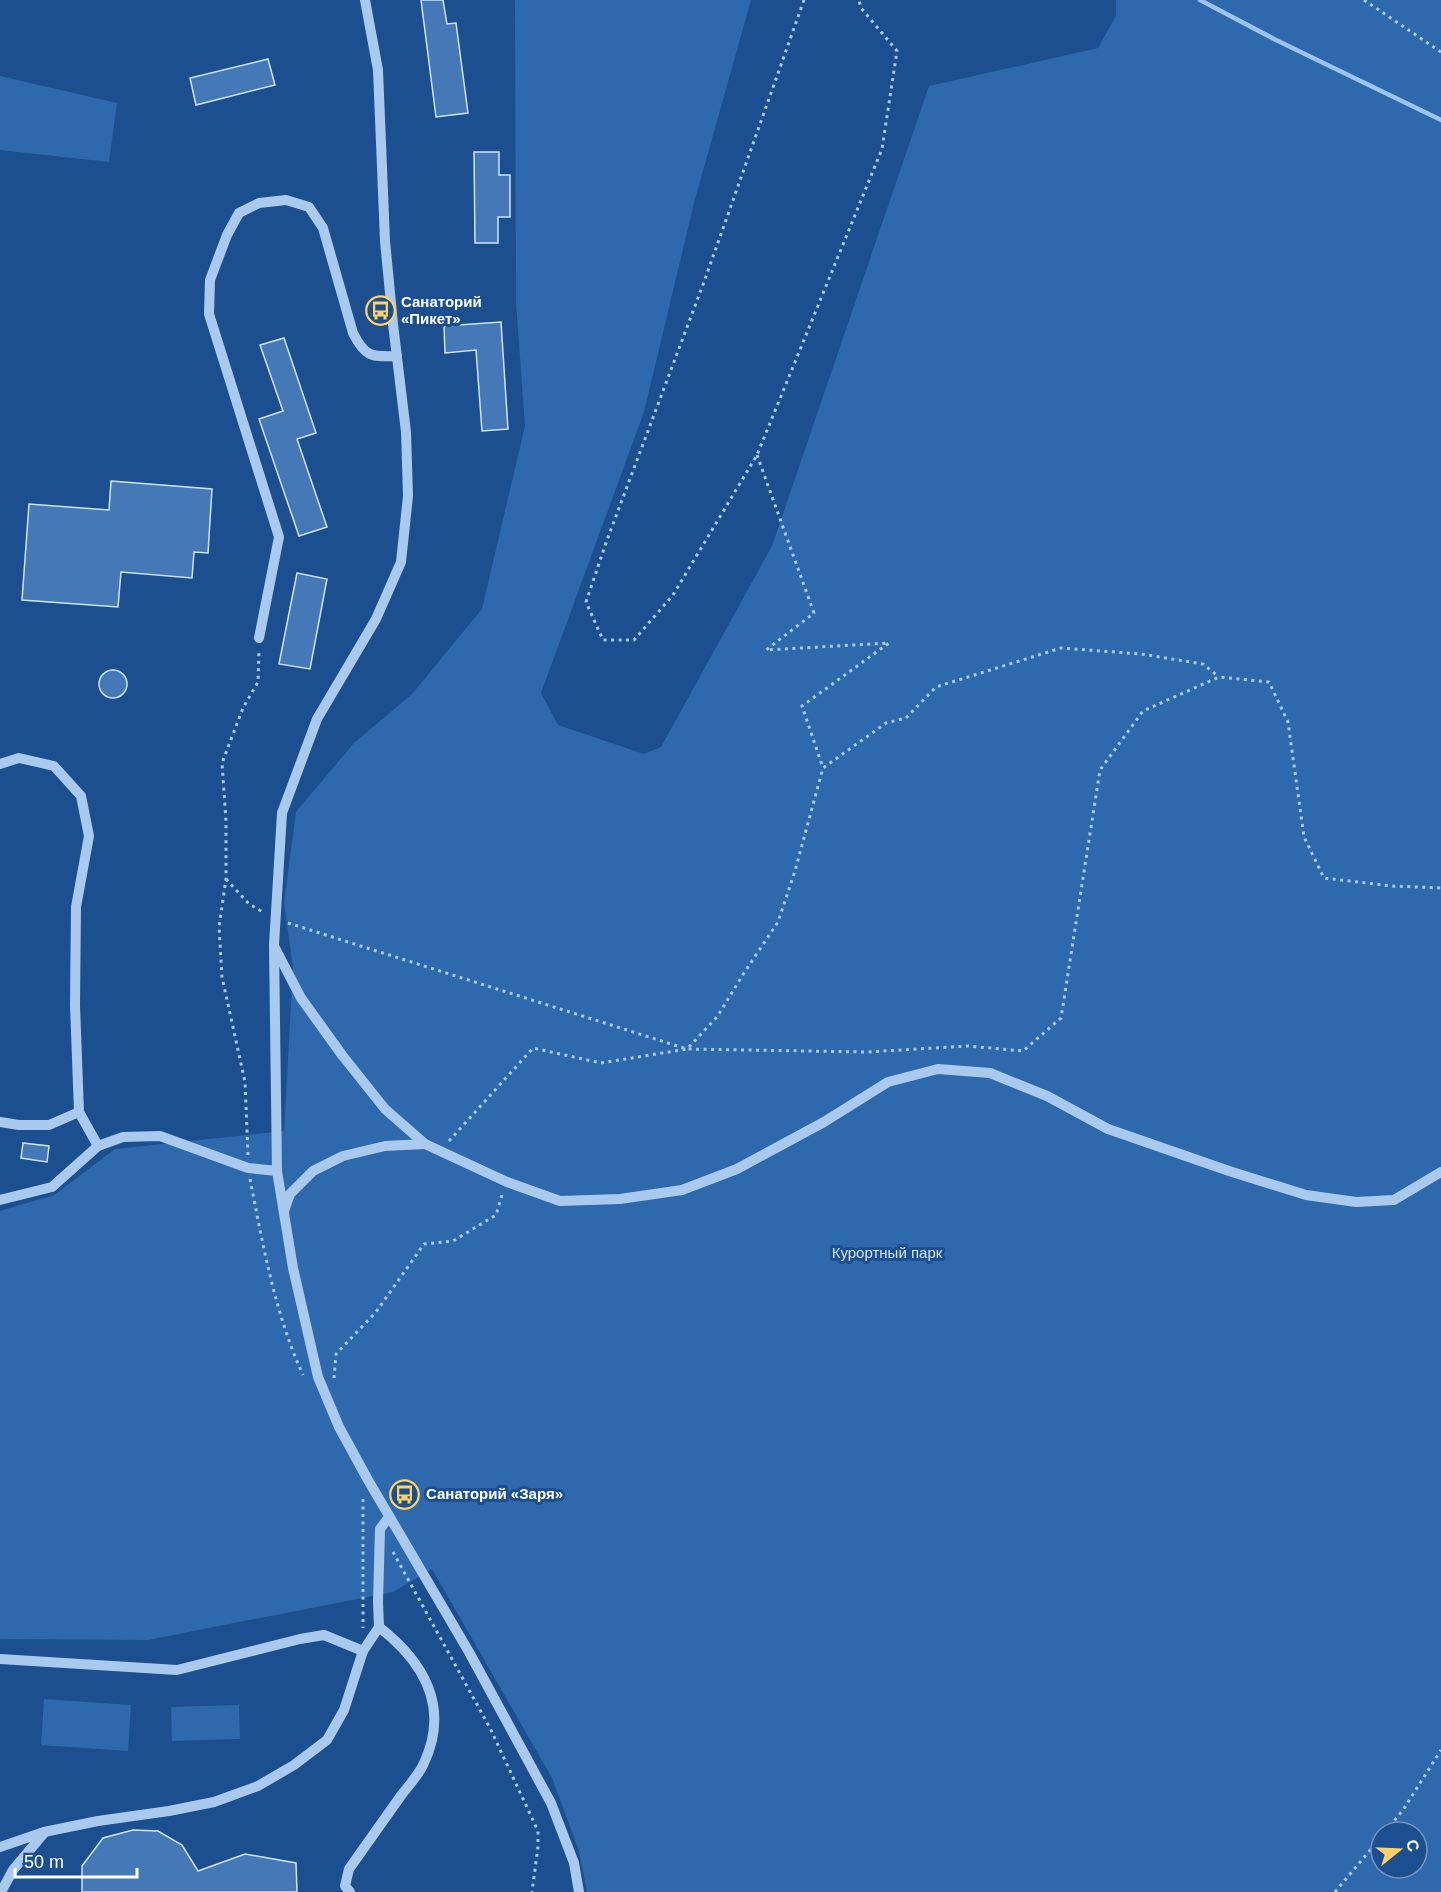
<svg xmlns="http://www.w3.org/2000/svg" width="1441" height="1892" viewBox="0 0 1441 1892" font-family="Helvetica,sans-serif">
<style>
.green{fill:#2e69ad;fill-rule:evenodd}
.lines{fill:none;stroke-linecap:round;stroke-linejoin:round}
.stream{stroke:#9cc4f0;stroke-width:4.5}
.building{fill:#4478b7;stroke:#cfe3fa;stroke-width:1.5}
.path{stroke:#a9c9ee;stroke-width:3;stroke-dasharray:3 4.5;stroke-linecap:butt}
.minor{stroke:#a9c9ee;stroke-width:10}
.labels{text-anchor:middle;stroke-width:6;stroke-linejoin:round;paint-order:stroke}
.poi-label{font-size:15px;font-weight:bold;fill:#fff;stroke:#1b4f8f;text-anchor:start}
.park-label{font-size:15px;fill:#cfe3fa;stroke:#1b4f8f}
</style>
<rect width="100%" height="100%" fill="#1b4f8f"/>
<g class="green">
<path d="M515 0H751L694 203 644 412 541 693 558 725 644 754 661 747 772 546 929 86 1098 48 1116 16V0H1441V1892H587L579 1851 552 1778 432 1569 393 1592 148 1640 0 1639V1211L54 1195 115 1149 284 1131 293 968 284 903 296 812 353 744 412 694 482 609 525 426 516 302ZM1381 1832H1417V1868H1381Z"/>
<path d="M0 76 117 103 109 162 0 150Z"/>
<path d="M44 1699 131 1705 128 1751 41 1745Z"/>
<path d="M239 1705 240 1739 172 1741 171 1707Z"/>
</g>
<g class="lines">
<path class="stream" d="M1200 0 1276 40 1441 120"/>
</g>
<g class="building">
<path d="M421 0H443L447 24 456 23 468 113 436 117Z"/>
<path d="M268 59 275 85 196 105 190 78Z"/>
<path d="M474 152H499V175H510V217H498V243H475Z"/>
<path d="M501 322 508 429 482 431 476 350 445 353 444 326Z"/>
<path d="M284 338 316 433 297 439 327 527 299 536 259 419 283 411 260 345Z"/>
<path d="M111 481 212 489 208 553 194 552 192 578 121 572 118 607 22 600 29 504 109 510Z"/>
<path d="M297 573 327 579 310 669 279 664Z"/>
<circle cx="113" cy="684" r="14"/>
<path d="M23 1143 49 1146 47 1162 21 1158Z"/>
<path d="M133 1830 158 1831 182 1845 198 1871 245 1854 296 1863 297 1892H82V1866L103 1838Z"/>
</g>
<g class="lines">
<g class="path">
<path d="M804 0 704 282 607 540 586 602 603 640H634L673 595 757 455 882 149 897 51 861 8 859 0"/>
<path d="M1364 0 1441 52"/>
<path d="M757 455 814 613 766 650 889 643 802 706 823 768"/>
<path d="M226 879 249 904 263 912"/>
<path d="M288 923 687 1049 867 1052 968 1046 1023 1051 1061 1018 1100 770 1143 711 1219 677 1269 682 1288 722 1304 837 1324 878 1392 886 1441 888"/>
<path d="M449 1141 533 1048 601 1063 687 1049 717 1017 744 973 778 922 795 871 823 768 886 723 906 718 936 687 1061 648 1141 654 1203 664 1219 677"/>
<path d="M248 1155 245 1082 222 977 219 927 226 879V821L222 763 243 708 258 682 259 651"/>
<path d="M250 1179C263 1245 275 1314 303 1375"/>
<path d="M334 1378 336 1354 376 1312 424 1244 453 1241 496 1215 502 1195"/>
<path d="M363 1499V1628"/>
<path d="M393 1552 490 1728 538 1831V1847L532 1892"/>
<path d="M1385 1832 1403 1810 1441 1750"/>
<path d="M1335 1892 1381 1837"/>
</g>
<g class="minor">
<path d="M365 0 378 70 385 241 393 324 406 432 408 496 401 562 376 619 317 719 282 813 274 945 277 1171 293 1268 318 1377 339 1427 368 1480 469 1652 551 1803 574 1863 579 1892"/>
<path d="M259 638 279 537 209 314 210 280 227 235 239 213 259 203 286 200 309 207 323 228 353 333C365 357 371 357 397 356"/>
<path d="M0 764 19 758 54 766 81 796 89 836 76 907 75 1005 79 1112 98 1146"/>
<path d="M275 948 301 998 342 1055 385 1109 425 1144 507 1182 560 1201 620 1199 682 1190 737 1169 824 1122 888 1082 938 1069 990 1073 1047 1096 1108 1129 1229 1171 1306 1195 1356 1202 1394 1200 1441 1172"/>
<path d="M0 1122 19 1125H49L79 1112"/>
<path d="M0 1200 52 1187 98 1146 123 1137 160 1136 248 1168 277 1171"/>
<path d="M284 1211 290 1194 313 1171 343 1156 385 1146 425 1144"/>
<path d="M0 1659 177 1670 300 1639 324 1635 363 1651"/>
<path d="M0 1847 44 1832 98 1821 169 1811 214 1802 258 1786 294 1765 327 1740 344 1710 363 1651 379 1627 378 1602 380 1529 389 1517"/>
<path d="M1 1892 13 1870 44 1833"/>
<path d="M350 1892 345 1886 349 1869C366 1845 383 1821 400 1797 408 1786 419 1775 424 1763 450 1707 424 1662 379 1627"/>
</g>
</g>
<defs>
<symbol id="bus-ring" viewBox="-11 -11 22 22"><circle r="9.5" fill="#1b4f8f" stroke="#ffd166" stroke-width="1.5"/><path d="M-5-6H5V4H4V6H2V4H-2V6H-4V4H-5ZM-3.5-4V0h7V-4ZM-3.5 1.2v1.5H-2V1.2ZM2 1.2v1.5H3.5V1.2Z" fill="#ffd166"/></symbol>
</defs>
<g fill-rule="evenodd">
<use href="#bus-ring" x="364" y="294" width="33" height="33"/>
<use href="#bus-ring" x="388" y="1478" width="33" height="33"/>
</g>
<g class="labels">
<g class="poi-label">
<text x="401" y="307">Санаторий<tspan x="401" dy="17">«Пикет»</tspan></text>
<text x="426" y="1499">Санаторий «Заря»</text>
</g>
<g class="park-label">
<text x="887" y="1258">Курортный парк</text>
</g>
</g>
<g transform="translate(1399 1850) rotate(72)"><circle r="28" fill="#1b4f8f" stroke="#7695bc" stroke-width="1.5"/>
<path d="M0-4.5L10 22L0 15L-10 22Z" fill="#ffd166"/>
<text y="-9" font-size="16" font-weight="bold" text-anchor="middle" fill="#ffffff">С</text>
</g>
<path d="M15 1868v9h122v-9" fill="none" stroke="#ffffff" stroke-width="3"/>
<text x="24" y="1868" font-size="18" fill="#ffffff" stroke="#1b4f8f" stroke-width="4.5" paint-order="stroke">50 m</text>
</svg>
